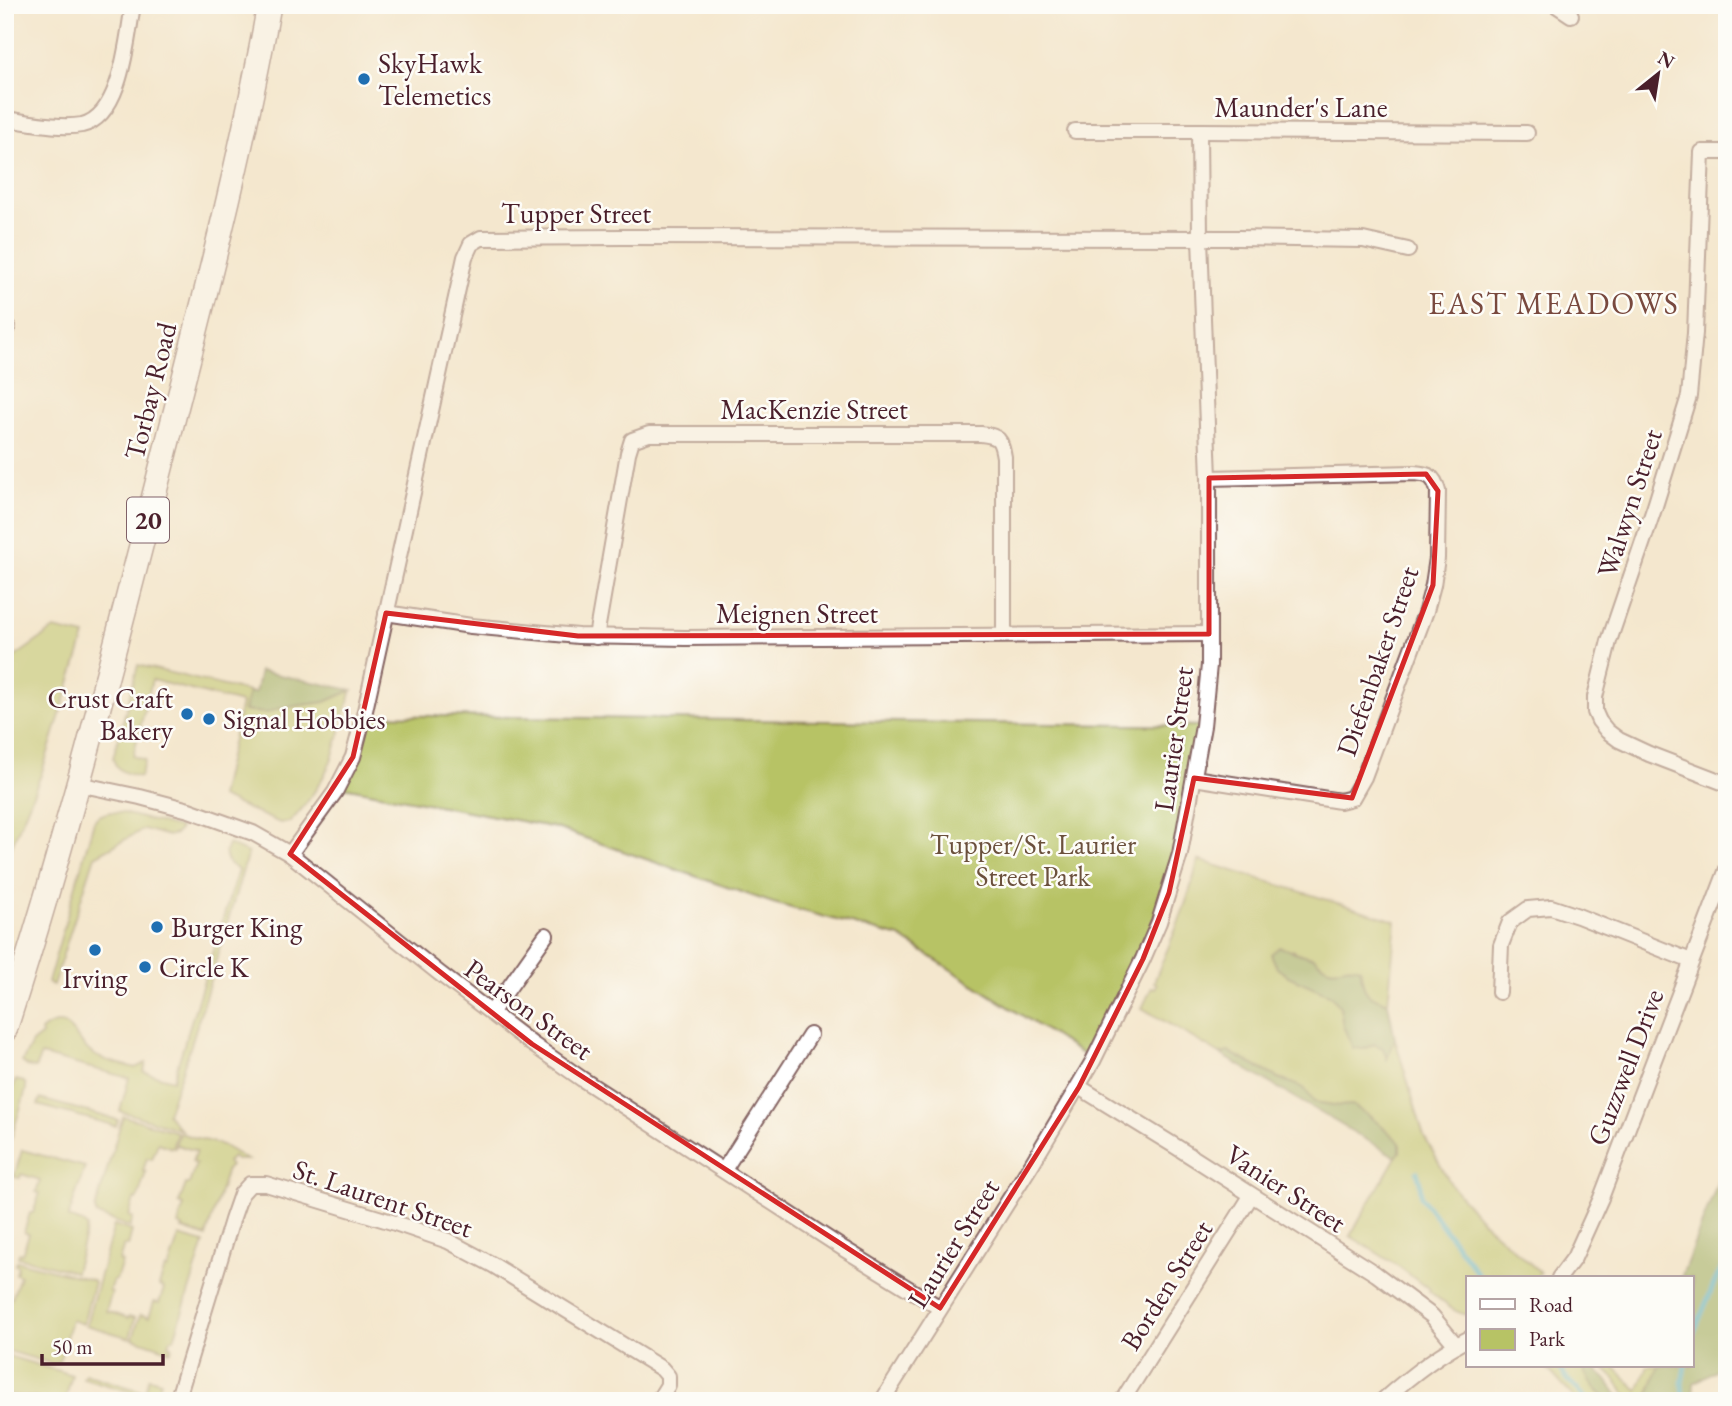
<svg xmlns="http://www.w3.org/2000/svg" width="1732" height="1406" viewBox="0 0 1732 1406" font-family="'EB Garamond',serif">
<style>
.green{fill:#b7c365;stroke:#807148;stroke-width:2}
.forest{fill:#91a95a;stroke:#6e6442;stroke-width:2}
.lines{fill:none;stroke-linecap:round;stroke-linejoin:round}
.stream{stroke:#47adc6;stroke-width:5}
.street-casing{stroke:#866564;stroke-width:18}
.primary-casing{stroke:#866564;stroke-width:26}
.street{stroke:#fff;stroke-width:14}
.primary{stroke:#fff;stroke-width:23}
.marked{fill:none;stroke:#d62828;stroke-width:5;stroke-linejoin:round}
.poi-dot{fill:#1f6fb2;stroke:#fdfcf7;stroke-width:2.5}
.labels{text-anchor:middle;stroke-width:5;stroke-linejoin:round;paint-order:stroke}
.shield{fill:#fdfcf7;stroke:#806168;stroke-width:2}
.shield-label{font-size:26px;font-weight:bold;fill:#4a1f2b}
.poi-label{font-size:28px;fill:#4a1f2b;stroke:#fdfcf7;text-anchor:start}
.street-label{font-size:28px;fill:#4a1f2b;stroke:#fdfcf7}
.park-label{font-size:28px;fill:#6b503c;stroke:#fdfcf7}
.neighbourhood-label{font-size:30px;letter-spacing:2px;fill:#79493e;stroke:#fdfcf7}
</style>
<rect width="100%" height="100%" fill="#fdfcf7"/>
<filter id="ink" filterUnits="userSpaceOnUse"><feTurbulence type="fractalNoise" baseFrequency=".0143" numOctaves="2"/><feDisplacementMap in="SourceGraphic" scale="14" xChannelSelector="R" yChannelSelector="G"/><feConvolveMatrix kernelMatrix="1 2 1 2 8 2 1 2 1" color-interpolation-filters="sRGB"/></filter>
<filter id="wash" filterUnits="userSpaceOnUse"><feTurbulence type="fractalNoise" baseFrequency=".00686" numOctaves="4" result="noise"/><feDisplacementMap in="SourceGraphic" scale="28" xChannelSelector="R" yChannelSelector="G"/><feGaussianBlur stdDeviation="1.57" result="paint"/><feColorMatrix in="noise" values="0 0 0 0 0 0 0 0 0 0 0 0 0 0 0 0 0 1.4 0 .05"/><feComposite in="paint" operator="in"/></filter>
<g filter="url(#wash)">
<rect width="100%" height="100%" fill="#f4e7ce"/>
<g class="green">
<path d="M54 629 85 636 41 775 8 855 5 871V664Z"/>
<path d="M138 665 249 692 244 711 267 713 280 708 325 702 352 690 344 716H341L339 727 341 728C338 739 335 750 331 761 322 782 306 806 290 822L280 823 220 797 241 703 152 680 133 756 145 760 140 777C128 774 116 772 113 758Z"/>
<path d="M364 715 1203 726 1169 893 1093 1061 900 937 773 903 556 828 338 786Z"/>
<path d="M109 812 123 813 180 828 176 834 168 836 144 829 95 856 53 985 48 983 49 979 94 821 98 816Z"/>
<path d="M228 844 248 853 191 1045 167 1114 181 1130 120 1111 129 1078 41 1055 35 1068 27 1066 22 1062 32 1043 42 1035 41 1031C69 1007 75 1043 93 1054 105 1062 122 1064 135 1068L146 1063 144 1072 173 1080 238 870 228 863 225 853Z"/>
<path d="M1198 860 1396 921 1388 1003C1382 1000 1376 999 1371 996 1362 991 1362 977 1360 968 1341 961 1335 980 1314 957L1303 956 1293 950 1288 976 1331 995 1340 1007 1343 1026 1364 1049 1374 1044 1384 1048 1387 1058 1395 1039 1424 1136 1452 1186 1483 1222 1541 1273 1535 1278H1468V1315C1453 1313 1441 1300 1429 1291L1430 1289 1425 1285 1424 1286 1401 1268 1350 1236 1396 1157 1400 1152V1143L1371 1117 1352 1105 1340 1106 1314 1102 1286 1080 1278 1078 1229 1052 1220 1054 1142 1008 1152 987 1155 988 1157 984 1154 982C1170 942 1189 902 1198 860Z"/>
<path d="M16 1080 24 1082 26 1085V1090L10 1142 5 1140V1104Z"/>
<path d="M40 1099 118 1120 116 1126 38 1105Z"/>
<path d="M123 1116 177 1132 172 1148 158 1143 152 1159 147 1158 143 1171 146 1172 137 1200 134 1199 129 1216 133 1218 130 1227 97 1215 95 1210Z"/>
<path d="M179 1133 222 1145 247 1160H236L233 1157 227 1162 230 1166 227 1169 206 1237 182 1229 183 1227 178 1225 184 1205 179 1203 186 1184H189L196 1164 192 1162 196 1151 177 1145 174 1149Z"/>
<path d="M22 1150 85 1167 68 1218 83 1223 87 1227 75 1272 18 1257 19 1253 22 1254 29 1234 24 1232 30 1213H33L40 1193 36 1192 40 1180 21 1174 20 1178 14 1177Z"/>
<path d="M114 1225 132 1231 128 1246 124 1245 119 1261 122 1262 116 1280H113L109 1291 112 1292 106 1311 128 1318 129 1316 135 1318 130 1338 86 1325Z"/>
<path d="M179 1236 204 1243 174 1339H171L169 1345 172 1346 171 1351 133 1338 140 1315 149 1317 154 1302 159 1303 164 1288 159 1286 165 1268 168 1269Z"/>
<path d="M17 1261 92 1280 94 1282 83 1324 71 1320 59 1362 53 1364 5 1350V1326L8 1317 5 1316V1308L9 1297 12 1298 20 1276 16 1274 18 1266 15 1265Z"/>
<path d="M5 1355 72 1375 65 1401H37V1398L8 1394 5 1400Z"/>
<path d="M1545 1366H1587L1584 1370 1604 1395 1612 1401H1577Z"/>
<path d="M1601 1366H1613L1638 1391 1648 1366H1659L1646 1401H1631L1614 1378Z"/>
<path d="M85 1374 145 1392 149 1378 161 1381 155 1401H143V1396L83 1378Z"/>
</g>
<g class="forest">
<path d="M260 671 352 690 325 702 280 708 267 713 244 711 249 692 255 693Z"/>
<path d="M1279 947C1291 950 1301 956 1314 957 1335 980 1341 961 1360 968 1362 977 1362 991 1371 996 1376 999 1382 1000 1388 1003L1395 1039 1387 1059 1383 1048 1374 1044 1364 1049 1353 1048 1343 1026 1340 1007 1331 995 1288 976 1277 968 1271 954Z"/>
<path d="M1229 1052 1278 1078 1304 1088 1314 1102 1340 1106 1352 1105C1370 1116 1385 1128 1400 1143V1152L1396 1157 1220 1054Z"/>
<path d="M1727 1158V1363L1694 1383 1693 1401H1650L1648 1398 1659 1366H1692V1278H1681Z"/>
<path d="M1587 1366H1591L1606 1379 1622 1401C1618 1401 1613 1401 1610 1400 1600 1396 1587 1380 1584 1370Z"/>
</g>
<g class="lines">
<g class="stream">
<path d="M1417 1172 1420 1182 1421 1197 1481 1278"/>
<path d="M1692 1337 1716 1279 1727 1259"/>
<path d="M1558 1366 1569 1381 1589 1401"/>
<path d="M1683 1401 1682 1383 1685 1366"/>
</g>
</g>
</g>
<g filter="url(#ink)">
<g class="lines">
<defs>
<g id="street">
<path d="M1556 5 1571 15"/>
<path d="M5 119C28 122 59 129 82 125 122 116 127 38 133 5"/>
<path d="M1075 131H1199L1527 133"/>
<path d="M1727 152H1702L1695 333 1689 396 1655 506 1609 641 1595 697V712L1599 721 1607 731 1619 740 1649 754 1727 784"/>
<path d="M5 327H8"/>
<path d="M386 613 471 626 578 636 685 638 1209 634"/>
<path d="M596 637 628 453 632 440 649 434H981C999 436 1001 439 1004 457V635"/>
<path d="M1194 778 1340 801 1352 798 1364 777 1426 611 1433 585 1437 558 1438 491C1434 476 1429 474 1414 473L1209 478"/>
<path d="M78 784 140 797 189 810 253 833 290 854 439 973 532 1044 582 1079 844 1249 940 1308"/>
<path d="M290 854 335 792 353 757 364 715 465 257 471 244 481 238 623 237 1238 238 1363 240 1408 250"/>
<path d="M1499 992 1501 945 1510 922 1528 909 1551 907 1578 916 1691 961"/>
<path d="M491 1013 546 935"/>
<path d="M1079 1087 1175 1146 1376 1274 1432 1316 1456 1345"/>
<path d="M724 1170 810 1035"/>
<path d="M1559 1278 1574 1258 1601 1198 1727 869"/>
<path d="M177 1401 232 1220 241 1194 250 1184H266L395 1223 448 1241 493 1265 662 1369 668 1376V1385L658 1401"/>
<path d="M882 1401 1033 1162 1093 1061 1143 959 1159 922 1180 854 1203 726 1209 665V478L1200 238 1199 131"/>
<path d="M1122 1401 1251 1196"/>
<path d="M1382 1401C1408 1378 1437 1354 1468 1339"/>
</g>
<path id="primary" d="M5 1030C66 841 115 648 164 456 202 306 242 157 269 5"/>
</defs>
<use href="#street" class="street-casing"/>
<use href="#primary" class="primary-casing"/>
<use href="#street" class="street"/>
<use href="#primary" class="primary"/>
</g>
</g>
<path d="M0 0H1732V1406H0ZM1426 474 1438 491 1433 585 1352 798 1194 778 1169 893 1143 959 1079 1087 940 1308 532 1044 290 854 353 757 386 613 578 636 1209 634V478Z" fill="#f4e7ce" fill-opacity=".55" fill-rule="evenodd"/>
<path class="marked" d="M1426 474 1438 491 1433 585 1352 798 1194 778 1169 893 1143 959 1079 1087 940 1308 532 1044 290 854 353 757 386 613 578 636 1209 634V478Z"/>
<g class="poi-dot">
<circle cx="364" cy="79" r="7"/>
<circle cx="187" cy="714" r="7"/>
<circle cx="209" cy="719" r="7"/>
<circle cx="157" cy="927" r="7"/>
<circle cx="95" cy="950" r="7"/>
<circle cx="145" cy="967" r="7"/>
</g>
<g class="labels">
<rect class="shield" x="127" y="497.5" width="42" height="45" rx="5"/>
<g class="shield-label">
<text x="148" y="529">20</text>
</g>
<g class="poi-label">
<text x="378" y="73">SkyHawk<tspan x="378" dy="32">Telemetics</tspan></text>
<text x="173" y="708" text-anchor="end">Crust Craft<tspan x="173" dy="32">Bakery</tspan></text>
<text x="223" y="729">Signal Hobbies</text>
<text x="171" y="937">Burger King</text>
<text x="159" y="977">Circle K</text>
<text x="95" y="988" text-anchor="middle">Irving</text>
</g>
<g class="street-label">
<text x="1301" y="117">Maunder's Lane</text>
<text x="576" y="223">Tupper Street</text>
<text transform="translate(150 391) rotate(-76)" y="10">Torbay Road</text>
<text x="814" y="419">MacKenzie Street</text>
<text transform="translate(1629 503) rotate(-72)" y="10">Walwyn Street</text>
<text x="797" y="623">Meignen Street</text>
<text transform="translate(1377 661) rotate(-71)" y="10">Diefenbaker Street</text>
<text transform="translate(1173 739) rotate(-82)" y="10">Laurier Street</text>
<text transform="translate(529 1009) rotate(36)" y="10">Pearson Street</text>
<text transform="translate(1625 1067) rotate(-69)" y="10">Guzzwell Drive</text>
<text transform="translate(1286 1188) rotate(33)" y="10">Vanier Street</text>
<text transform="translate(383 1198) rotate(19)" y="10">St. Laurent Street</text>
<text transform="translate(953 1243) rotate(-58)" y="10">Laurier Street</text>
<text transform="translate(1166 1285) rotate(-58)" y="10">Borden Street</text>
</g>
<g class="park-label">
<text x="1033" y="854">Tupper/St. Laurier<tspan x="1033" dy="32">Street Park</tspan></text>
</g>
<g class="neighbourhood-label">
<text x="1554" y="314">EAST MEADOWS</text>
</g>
</g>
<rect width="1732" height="1406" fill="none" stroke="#fdfcf7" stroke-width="28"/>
<rect x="1466" y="1276" width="228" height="91" fill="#fdfcf7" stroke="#b5a4a5" stroke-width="2"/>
<rect x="1480" y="1299" width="35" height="10" fill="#ffffff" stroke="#b5a4a5" stroke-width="2"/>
<text x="1529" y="1312" font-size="21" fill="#4a1f2b">Road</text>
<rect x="1480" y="1329" width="35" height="21" fill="#b7c365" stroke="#b5a4a5" stroke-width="2"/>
<text x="1529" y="1346" font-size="21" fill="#4a1f2b">Park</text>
<g transform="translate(1658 74) rotate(30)" stroke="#fdfcf7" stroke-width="5" paint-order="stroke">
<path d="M0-5L12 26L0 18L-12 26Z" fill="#4a1f2b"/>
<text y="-10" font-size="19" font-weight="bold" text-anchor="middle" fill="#4a1f2b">N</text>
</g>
<path d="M42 1354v10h121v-10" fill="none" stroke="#4a1f2b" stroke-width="3.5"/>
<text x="52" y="1354" font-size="21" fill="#4a1f2b" stroke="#fdfcf7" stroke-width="5" paint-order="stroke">50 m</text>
</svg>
